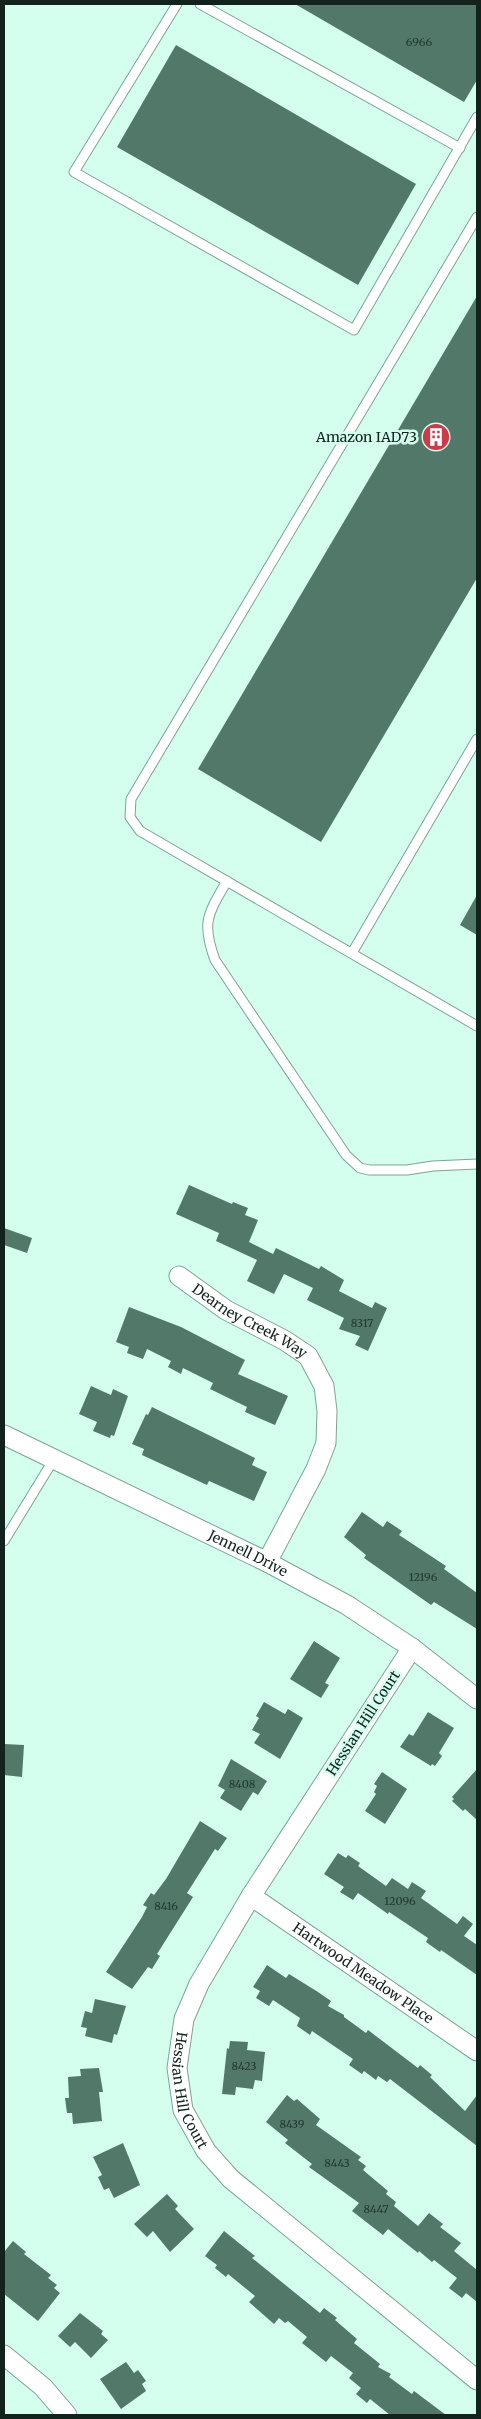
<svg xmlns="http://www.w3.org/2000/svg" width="481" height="2419" viewBox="0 0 481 2419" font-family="Merriweather,serif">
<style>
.building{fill:#52786a}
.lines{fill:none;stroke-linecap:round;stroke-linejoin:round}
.lane-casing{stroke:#7da495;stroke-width:11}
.street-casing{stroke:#7da495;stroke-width:21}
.lane{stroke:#fff;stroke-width:9}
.street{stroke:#fff;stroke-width:19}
.labels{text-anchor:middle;stroke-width:5;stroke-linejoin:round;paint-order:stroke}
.number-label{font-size:11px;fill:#223830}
.poi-label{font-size:14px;fill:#12221d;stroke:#d4feee;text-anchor:end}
.street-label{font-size:14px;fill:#12221d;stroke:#d4feee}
</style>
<rect width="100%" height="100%" fill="#d4feee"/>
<g class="building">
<path d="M295 4H477V80L464 102Z"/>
<path d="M176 45 416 184 358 285 117 147Z"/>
<path d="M477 296V578L321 842 198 769Z"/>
<path d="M477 895V935L460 925Z"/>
<path d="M189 1185 232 1204 233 1202 248 1208 245 1215 258 1220 249 1242 273 1254 276 1248 319 1269 321 1266 344 1280 339 1291 372 1308 375 1302 387 1308 368 1351 355 1345 360 1336 339 1329 344 1318 307 1300 313 1288 284 1274 274 1294 247 1281 257 1260 216 1241 219 1233 176 1214Z"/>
<path d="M4 1228 32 1238 27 1253 4 1245Z"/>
<path d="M129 1307 181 1327 245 1360 238 1374 288 1396 275 1425 245 1412 247 1407 210 1389 213 1383 183 1368 181 1374 168 1367 171 1361 147 1349 143 1359 127 1353 129 1347 116 1342Z"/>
<path d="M91 1386 111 1395 113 1389 128 1396 114 1436 111 1435 110 1438 93 1431 97 1422 79 1414Z"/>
<path d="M152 1407 255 1458 252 1465 267 1472 254 1501 209 1481 207 1485 142 1455 144 1449 132 1444 146 1414 148 1415Z"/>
<path d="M362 1512 383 1527 387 1521 402 1531 399 1535 446 1566 444 1569 477 1593V1629L434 1602 431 1605 364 1558 366 1555 344 1537Z"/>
<path d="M314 1641 340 1658 325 1683 329 1685 321 1698 290 1679Z"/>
<path d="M264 1702 285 1714 288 1709 303 1718 280 1759 254 1743 260 1734 252 1730 259 1718 256 1716Z"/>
<path d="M428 1712 454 1728 439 1753 442 1756 435 1766 432 1764 431 1766 400 1747 409 1734 413 1736Z"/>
<path d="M4 1744 24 1745 22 1777 4 1775Z"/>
<path d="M231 1759 267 1781 258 1795 253 1792 241 1811 220 1798 225 1790 218 1786Z"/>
<path d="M477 1769V1820L465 1809 463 1811 452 1801 454 1799 452 1797Z"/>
<path d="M382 1772 407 1789 385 1824 365 1811 376 1794 374 1792 377 1786 374 1784Z"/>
<path d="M200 1821 227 1838 218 1851 215 1849 187 1893 193 1897 157 1954 160 1956 152 1969 148 1967 132 1989 106 1972 142 1917 147 1907 143 1905 151 1893 154 1895 166 1879Z"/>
<path d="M338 1853 346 1858 348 1855 360 1863 358 1866 386 1886 392 1878 408 1889 412 1882 426 1891 421 1898 457 1924 463 1916 473 1924 464 1936 477 1945V1975L441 1950 440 1952 426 1942 428 1938 389 1912 388 1914 358 1893 353 1900 340 1892 344 1887 324 1874Z"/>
<path d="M267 1965 286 1978 289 1974 318 1992 331 2001 328 2006 344 2015V2017L366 2033 368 2030 418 2068 420 2065 432 2075 430 2077 465 2111 477 2095V2146L390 2079 387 2082 378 2076 376 2080 364 2071 362 2074 349 2065 353 2059 312 2031 310 2035 297 2026 300 2018 273 2000 269 2006 256 1998 260 1991 253 1987Z"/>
<path d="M95 1999 126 2006 117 2035 114 2034 112 2043 85 2036 87 2028 81 2027 85 2011 92 2013Z"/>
<path d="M230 2041 248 2042 247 2050 265 2052 262 2081 255 2080 253 2089 236 2087 235 2095 222 2094 227 2048 229 2049Z"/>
<path d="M99 2068 103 2092H99L102 2121 73 2124 72 2113H67L65 2098H69L68 2077 81 2076 80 2069Z"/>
<path d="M287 2095 294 2101 297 2099 320 2119 316 2125 361 2157 358 2160 366 2166 363 2170 388 2191 386 2194 396 2202 394 2206 418 2226 429 2213 443 2224 440 2227 461 2243 454 2251 477 2270V2302L466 2293 462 2298 449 2288 457 2278 434 2260 432 2262 419 2251 418 2253 388 2229 383 2235 352 2211 359 2203 309 2167 312 2164 285 2143 288 2140 266 2122Z"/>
<path d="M123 2143 140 2185 114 2198 109 2188 104 2190 98 2177 102 2175 93 2157Z"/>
<path d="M167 2194 178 2206 175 2209 194 2229 170 2252 153 2231 147 2237 134 2224Z"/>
<path d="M224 2231 255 2256 252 2258 320 2313 324 2308 337 2318 335 2320 357 2339 354 2343 380 2364 378 2367 391 2374 389 2377 412 2394 414 2391 446 2415H390L370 2399 367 2403 356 2394 361 2388 349 2378 353 2373 331 2356 326 2362 302 2343 307 2337 288 2321 285 2323 279 2318 274 2324 249 2302 255 2296 228 2274 226 2277 215 2268 217 2265 205 2256Z"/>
<path d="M13 2241 26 2252 24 2254 51 2275 48 2278 57 2285 54 2288 60 2293 38 2321 4 2294V2252Z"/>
<path d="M80 2313 103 2331 101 2334 108 2340 91 2358 75 2342 70 2347 58 2336Z"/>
<path d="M126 2362 134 2373 138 2370 146 2381 142 2384 146 2391 121 2409 100 2379Z"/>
</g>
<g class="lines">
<defs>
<g id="lane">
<path d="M177 4 74 172 354 330 477 117"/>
<path d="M200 4 460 148"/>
<path d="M477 217 131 799 130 817 140 831 477 1026"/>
<path d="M227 881C208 914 201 922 215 960L346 1155 360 1168 369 1170H407L433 1166 477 1164"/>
<path d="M352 953 477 739"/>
<path d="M4 1541 54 1459"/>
</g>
<g id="street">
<path id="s1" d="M179 1276 226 1310 284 1340 308 1356 324 1386 327 1411 326 1443 316 1469 267 1562"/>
<path id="s2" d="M4 1435 267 1562 347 1605 412 1648 477 1699"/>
<path id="s3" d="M412 1648 251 1896 199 1984 184 2019 177 2068 183 2110 206 2151 231 2179 477 2380"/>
<path id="s4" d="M251 1896 477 2051"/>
<path d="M4 2355 43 2387 67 2415"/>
</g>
</defs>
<use href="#lane" class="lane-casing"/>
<use href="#street" class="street-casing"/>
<use href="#lane" class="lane"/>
<use href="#street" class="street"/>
</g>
<defs>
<symbol id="building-disc" viewBox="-11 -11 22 22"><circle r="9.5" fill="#cb3b48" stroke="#d4feee"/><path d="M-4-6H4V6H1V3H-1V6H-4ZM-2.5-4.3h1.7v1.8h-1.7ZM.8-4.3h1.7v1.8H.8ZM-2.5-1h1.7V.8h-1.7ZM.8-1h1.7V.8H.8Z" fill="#fff"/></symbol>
</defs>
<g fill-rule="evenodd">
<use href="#building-disc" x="420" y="421" width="32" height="32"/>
</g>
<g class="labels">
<g class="number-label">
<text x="419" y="46">6966</text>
<text x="362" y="1327">8317</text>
<text x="423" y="1581">12196</text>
<text x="242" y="1788">8408</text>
<text x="400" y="1905">12096</text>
<text x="166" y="1910">8416</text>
<text x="244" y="2070">8423</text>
<text x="292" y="2128">8439</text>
<text x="337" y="2167">8443</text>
<text x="376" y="2213">8447</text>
</g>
<g class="poi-label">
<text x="417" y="442">Amazon IAD73</text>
</g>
<g class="street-label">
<text dy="5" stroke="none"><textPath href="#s1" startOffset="84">Dearney Creek Way</textPath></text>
<text dy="5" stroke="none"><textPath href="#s2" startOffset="271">Jennell Drive</textPath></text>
<text transform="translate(363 1723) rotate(-57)" y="5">Hessian Hill Court</text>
<text dy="5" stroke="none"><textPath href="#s4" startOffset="136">Hartwood Meadow Place</textPath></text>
<text dy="5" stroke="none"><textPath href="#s3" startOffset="510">Hessian Hill Court</textPath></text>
</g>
</g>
<rect width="481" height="2419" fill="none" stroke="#12221d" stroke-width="10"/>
</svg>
